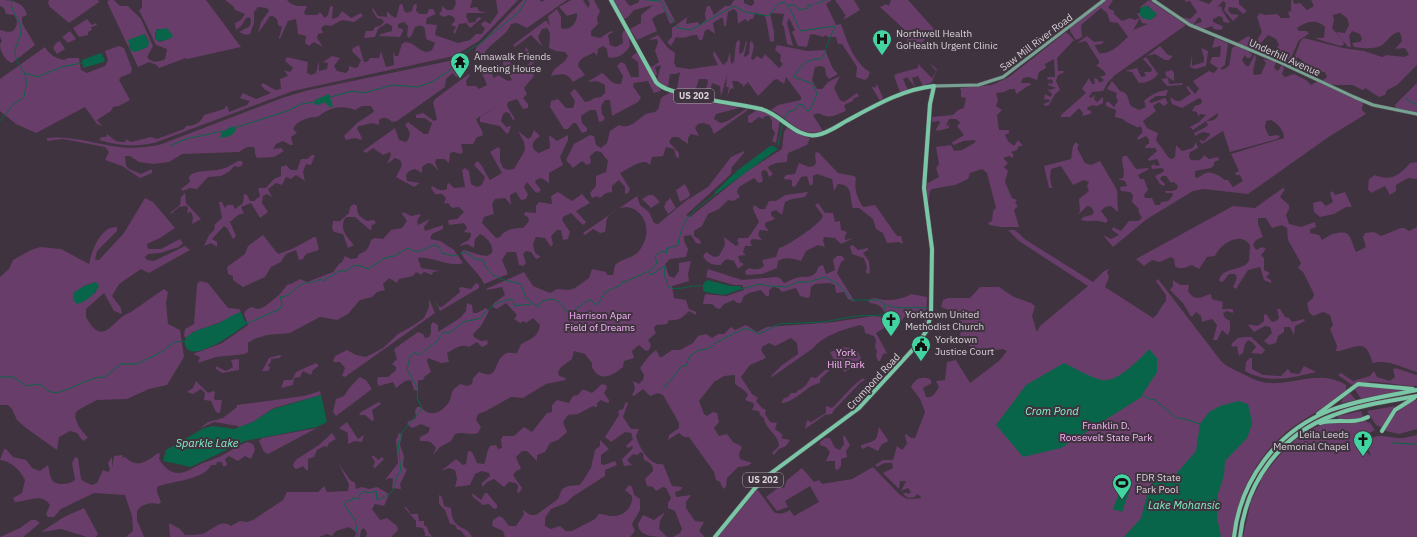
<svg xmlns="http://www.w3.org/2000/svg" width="1417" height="537" viewBox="0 0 1417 537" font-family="'IBM Plex Sans',sans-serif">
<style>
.green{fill:#693d69;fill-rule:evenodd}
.water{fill:#096549}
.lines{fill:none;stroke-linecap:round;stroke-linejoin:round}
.stream{stroke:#096549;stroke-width:1}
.major-casing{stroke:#584f57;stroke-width:4}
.highway-casing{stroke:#584f57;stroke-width:5}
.major{stroke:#77a192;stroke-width:3}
.highway{stroke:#79c7a6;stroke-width:4}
.labels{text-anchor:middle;stroke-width:4;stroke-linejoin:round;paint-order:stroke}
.shield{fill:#3e333e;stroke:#aba3aa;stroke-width:1}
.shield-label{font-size:9px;font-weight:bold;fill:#dad3d9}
.poi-label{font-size:10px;fill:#dad3d9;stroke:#3e333e;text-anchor:start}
.street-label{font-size:10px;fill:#dad3d9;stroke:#3e333e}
.park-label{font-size:10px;fill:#fbb4fa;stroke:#3e333e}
.water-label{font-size:11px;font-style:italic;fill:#82f0c3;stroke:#3e333e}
</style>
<rect width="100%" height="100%" fill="#3e333e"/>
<g class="green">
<path d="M0 0C12 0 24 2 27 15L22 17V23L35 45 12 63C5 60 0 52 0 44L2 41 0 37V30L8 32 13 31C18 26 18 20 14 15L6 14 4 8 0 6Z"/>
<path d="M49 0H98L99 2 69 23 50 7 48 3Z"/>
<path d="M109 0H114L120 6H128L141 19 153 46 147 57C152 64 159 62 165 59L167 49 156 45 139 10 142 8V0H206L241 47 187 59 186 58 159 68 157 65 149 62 138 67 107 2ZM157 29H160L171 38 160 42 155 39V33ZM145 34 149 42 145 48 131 51 129 46 134 39Z"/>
<path d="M225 0H287C292 7 300 6 307 6L304 13 306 15H317L320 12 325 18 328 15 330 7 333 6 332 19 338 17 342 11 351 18 361 13 363 16 354 22 342 20 331 26 325 25 321 28 323 33 318 34 317 38 323 47 314 42 309 46 305 43 306 36 298 34 296 19 288 21 280 39 279 38 282 27 278 25 277 19 273 16H270L258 33 261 22 269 11 267 8 258 7 254 12V23L250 34 246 35 239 32 250 26 251 20 249 17 246 18 241 26 236 30 235 23 241 20 245 14 235 10 234 7Z"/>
<path d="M455 0H472L470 8 477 7 479 11 486 13H467L466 16 469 23 475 22 478 17 482 18 470 28 466 23 459 24 455 34 453 32 456 27 451 25 455 21 454 17 449 15 443 17 439 14 442 10V6L447 10H453L456 3Z"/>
<path d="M496 0H518L479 41 454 56 293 91 154 143C135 147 118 146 99 140L102 137H106L107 134C115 140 114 142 125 142L126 139 131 142 151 137 157 139 184 129 186 126C194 126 201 123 204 115L224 109 227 105 229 112 247 105 250 101 240 98 243 93 256 99 271 93 264 89 261 85 263 83 275 90 281 89 280 79 288 76 284 70 290 72 293 68 285 61 287 57 308 62 307 73 311 75 316 73 319 61V71L327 69 328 63 323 62 332 56 340 58 334 66 337 71 346 73 349 70V66L355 68 358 67 361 60 352 51 353 48 359 45 364 62H367L370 58H379L381 51 386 67 394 65 393 51 395 56H398L402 44 405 42C416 42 422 57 432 50L435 43 426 39C425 30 426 23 415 27L412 35 409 38 407 36 408 26 404 22 398 24V28L403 29V31L400 37 379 36 381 34 392 31V26L387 23 378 29 375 37 364 38 366 31H373L375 27 380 26 384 22 382 19 377 18 372 10 373 8 378 16 387 17V11L392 16 396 18 400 4 403 5 404 11 407 13 412 11 413 6 415 4 417 5 416 11 420 14H427L429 9H433L436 14 427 18 426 24 437 25 435 35 458 43 470 40 476 34H482L485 28 481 25 482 23 485 21 490 24 498 13Z"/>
<path d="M523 0H540L541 2 545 0H567L527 28 517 23 511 24C506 38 489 42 483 56H480L475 51 476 48Z"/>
<path d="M571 0H583L588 8 590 4 588 0H594L600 11 597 18 598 24 591 31V36L600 38 611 31 613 32 608 35 610 45 616 47 623 43 622 35 624 30 628 33 630 46C626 53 617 60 608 57L607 49 603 46 598 49 597 56 594 52C587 57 579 57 578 66L585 75 573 82C566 72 562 74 551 76 553 66 564 65 568 56L565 52 556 51 549 48 550 33 547 28 542 29 538 37 543 47 531 35 515 47 513 45 545 21H547L550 27 548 16 557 9 561 17V28C571 32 578 21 577 13L567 16 559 7Z"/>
<path d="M613 0H625L630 6 639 2V0H664L675 21 670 24 665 12 657 15 652 19 657 31 637 40 630 29 641 23V15L653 5 634 10 627 18 623 19Z"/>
<path d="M734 0H744V3L751 6 754 4V0H832L826 4 836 25 841 24C847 41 854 63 870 72L868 78 865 80 856 77 857 67 842 44H838L836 37H828L826 35 823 37 813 34 810 35 807 47 798 46 792 32 795 30 789 18 787 23 793 46 787 44 784 27 782 24 784 14 770 13 774 32V42L770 41 766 19 764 15 755 13 753 19H750L748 22 745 19 738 24 737 12 734 9 728 12 726 26H724L723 18H721L713 23 715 34 708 29 705 31 702 40H699L697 35C689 34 686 40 676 37L671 46 667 42 672 37V28L693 13 687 18 686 24 698 22 700 25 706 20 705 14 707 6H710L714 15 725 6H730Z"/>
<path d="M835 0H854L860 10 845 19 844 17 846 16Z"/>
<path d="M891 0H908L934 29 921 44 923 46 917 44 913 39 912 46 905 49 906 52 902 50 907 40 906 31 880 7 886 4 889 6Z"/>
<path d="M1106 0H1113L1108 8 1114 11V14L1122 21 1130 18 1135 20 1138 18 1139 20 1133 30 1148 24 1142 23 1137 13H1140V15L1150 20 1156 16V14L1148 6 1139 8 1149 0 1186 25 1115 75 1108 82 1103 91 1092 92 1089 97 1091 98 1095 95 1094 99 1097 102 1103 97V103L1097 106 1093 105 1088 107 1087 109 1092 112 1090 114 1082 116 1083 113 1079 108 1070 117H1061V115L1086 93 1082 89 1089 78 1092 84H1095L1094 78 1097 79 1100 83 1104 80 1100 77 1106 75 1104 71 1096 65 1099 64V61L1086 41 1077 43 1087 36 1094 42 1104 41 1102 44 1095 45V46L1099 53C1111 55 1120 44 1128 37L1118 23 1110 22 1107 13 1101 8 1081 25 1082 37 1076 40 1070 31V28Z"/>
<path d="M1185 0H1198L1209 4 1213 0H1239V4L1247 11 1243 14 1237 8 1229 7 1228 10 1231 14 1239 15 1233 21 1224 10 1226 3 1223 1 1217 7 1221 6 1222 10 1230 23 1223 22V18L1219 16 1213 19V22L1222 26 1223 28 1220 30 1214 29 1212 26 1203 29 1196 27 1195 24 1202 22 1201 19 1199 17 1193 25 1181 17 1190 19 1197 12 1190 1 1185 2Z"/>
<path d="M1291 0H1293L1294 4 1300 3 1307 10 1314 6 1311 0H1417V65L1397 85 1387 90 1385 95 1379 97 1365 88 1363 90C1359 89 1355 85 1351 85 1340 85 1332 86 1322 81L1327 77 1325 72 1302 71 1297 66H1301L1306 70 1307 65 1298 57 1293 66H1291L1301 40 1304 38 1343 48 1364 51 1382 57 1387 55 1404 57 1409 55 1405 48 1395 49 1402 41 1401 35 1399 32C1391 33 1388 41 1382 45 1375 50 1362 48 1354 47L1352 43 1360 42 1362 39 1360 34 1352 31 1349 36 1351 47H1348L1336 32 1345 33 1349 25 1347 18 1340 13 1333 15 1334 21 1332 28 1343 41 1344 45 1340 46 1317 39V38H1324L1325 27C1316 18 1306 22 1297 28L1299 31H1307L1309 34 1299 40 1288 64 1284 62 1288 57V54L1282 50 1275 57 1271 56 1279 45 1276 39 1268 35 1260 44V46L1264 48 1259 52 1237 43 1248 36 1250 37V42L1247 46 1254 45 1262 32 1257 17 1260 13 1265 15 1277 14 1281 18H1290L1288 12 1291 11Z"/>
<path d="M87 19 92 25 96 23 97 25 92 27 91 26 92 30 88 32V35L79 37 73 28Z"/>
<path d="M70 31 76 39 68 43 62 37Z"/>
<path d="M1066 32 1074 40 1057 58 1058 71H1064L1063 73 1058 75 1056 81 1060 90 1055 94 1049 105 1046 106 1043 104 1049 102 1050 100 1044 99 1045 94 1051 97 1052 94 1047 89 1050 90 1056 88 1048 85 1049 83 1052 84 1053 81 1051 79 1048 80 1047 77H1055L1054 59 1045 64 1046 68 1039 72 1037 80 1029 77 1023 78 1021 83H1030L1031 85C1024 87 1021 92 1016 94L1015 89H1010L1004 92 996 93 998 101 996 106 1002 110 997 115 999 130H1009V133L1005 135 1008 141 1014 146 1018 140 1023 146H1019L1017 150 1011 152 1013 154V158L1009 156 1003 158 1008 163 1004 167 1008 171 1005 182 1012 198 1017 200 1015 203 1018 206 1014 210 1019 227H1001L989 225 988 223 992 221 993 211 996 208 987 173 982 169 970 173 968 179 955 185 932 189 930 191 928 202 927 201 926 184 939 177 936 168 939 164 936 147 951 145 954 151 962 150 976 142 974 140 963 141 954 145 951 143 964 135 957 126 960 123C957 118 955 119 949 119L946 126 949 125V128L937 131 936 129 940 123 939 121 932 122 931 117 953 115 958 110 964 108 966 98 961 97V90L959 88 992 85 1009 77Z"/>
<path d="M658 35 668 48 675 53 674 63 676 67 690 69 718 65 713 55 714 51 723 65 727 62 730 52 731 64 734 62 736 43 738 40 740 41 739 54 743 52 746 41 747 42 744 56 745 57 749 54 750 42 752 41 754 46 751 59 753 60 757 56 762 59 765 54 779 68 783 64 780 61 781 55 775 50 777 45 808 51 825 50 833 69 838 74 829 79 826 75 825 68 821 66 815 67 812 80 817 89H822L828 82 840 76 834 88 840 100 844 102 857 93 859 96 853 99V101L846 104 844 106 846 111C834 115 831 120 818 113L813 115 823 131C797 138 791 119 771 110L778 105 801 100V97L786 77 784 84 777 79 774 80 758 96 748 82 743 87V85L737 81H732L734 89 731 88 727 97 729 87H726L727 75 721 97 720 86 712 83 709 97 704 96 708 82 707 79H699L694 94 677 89 680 72 676 74H670L668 87 660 85 657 80 661 65 655 67 657 74 655 77 648 64 652 67 659 62 655 51 658 42 657 39 648 40Z"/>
<path d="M1215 38 1227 43 1228 45 1225 65 1221 68 1222 70 1229 66 1232 48 1235 46C1241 48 1249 50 1252 55L1250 58H1247L1245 55 1242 60 1246 66H1249L1255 54C1258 62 1251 67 1254 75L1261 74 1266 63 1263 59 1276 62 1274 68 1278 71 1281 66H1283L1284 68 1282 74 1285 77 1294 74 1306 80 1311 85 1318 81 1363 103 1362 110 1366 114 1330 136 1248 194 1204 189 1193 191 1147 219 1113 247 1103 235 1111 239 1119 235 1112 230 1113 227 1121 231 1129 221H1138L1142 218 1138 211 1139 209 1132 202 1133 195 1130 192 1121 191 1120 187 1127 186 1125 181 1118 179 1123 178C1126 170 1120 163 1123 156H1127L1136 169 1148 168 1149 169 1138 175 1140 179H1144L1148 190 1144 195 1145 198H1152L1155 205H1160L1161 202 1168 201 1173 195 1172 193H1166L1165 191H1173L1177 189 1178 186 1174 182 1171 183 1166 176H1162L1160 179 1165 184 1164 186 1160 184 1155 176 1163 172 1164 170 1162 168 1152 169 1151 166 1154 164 1156 166 1160 165 1157 159 1149 161 1148 159 1157 151 1155 148H1145L1146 145 1149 144V140L1146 136 1138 140 1137 138 1142 133V128L1139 126 1138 128C1133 124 1127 124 1123 119L1115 117 1116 110 1106 106V102H1109L1114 107 1118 101 1116 97 1117 93 1107 89 1112 81 1120 91C1130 93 1127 100 1131 106L1139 110 1146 107 1144 101C1150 95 1160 90 1168 90L1166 96H1156L1149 101 1151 103 1165 98 1168 103 1164 106 1159 102 1153 106 1156 111 1143 121 1147 128 1158 133 1156 140 1169 158 1172 159 1175 157 1176 145 1182 151 1193 148 1196 142 1198 148 1190 152 1189 157 1191 160C1197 160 1201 162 1204 155L1209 159 1218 157 1219 160 1214 162V165L1211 168 1195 171V177L1197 178C1200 177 1204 173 1206 173 1212 171 1220 176 1225 180H1228L1233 187 1243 181 1240 175H1236L1235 173 1239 171 1231 154 1284 138C1284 130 1278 124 1271 120L1266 121 1265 128 1269 136 1278 135 1280 137 1277 139 1230 152 1223 131 1202 144 1199 140 1204 141 1210 135 1209 133 1202 132 1195 136 1194 133C1196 132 1205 128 1208 125L1206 121C1212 121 1218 120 1218 113L1193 130 1190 127 1199 122 1206 115 1201 114 1198 116 1197 112 1192 111 1195 106 1201 104 1202 100 1199 98 1182 108 1172 104 1170 97 1176 101H1180L1191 94 1186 87 1188 86 1195 94 1199 89 1193 81 1209 71 1214 73 1218 68 1210 63 1212 57H1220L1221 46 1212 48Z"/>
<path d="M60 41 65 49 57 54 53 48 56 43Z"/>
<path d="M119 46 124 48 132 69 131 73 121 77 119 80 130 100 119 106 113 107 111 111 97 120 102 126 97 124 85 107 36 133 16 124 0 111V79L45 47C50 55 55 58 64 60L68 58H79L81 70 87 73 105 66 108 60 105 51Z"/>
<path d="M1160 46 1168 55 1173 56 1169 60H1165L1155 54 1147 56Z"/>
<path d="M526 47 532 56 543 55 546 60 543 62 537 60 532 64 531 70 534 76 524 88 527 94 523 98 528 104V108L523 109 517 99 508 102 507 106 515 119 513 120 509 113 506 112 503 114 501 121 506 127 511 126 509 132 507 134 500 126 480 122V117L500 104 476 119 483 133 482 136 477 137 473 144H461L463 152 461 154 454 152 450 153 449 163 444 159H436L435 163 439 171 432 164 428 163 422 167V173L415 169 409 171 406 175 407 181 420 183 414 187 396 177 402 165 400 160 395 158 387 164 391 155 390 152 383 155 373 148 366 153 363 151 395 128 399 140 406 142C412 135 410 131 405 125L408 122 424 134H428L432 123 424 118H416V115L423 113 434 121 437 119 433 103 435 99 469 74 470 75 466 81 467 86H476L479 89 487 85 480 69 487 65 494 78 498 75 508 81 512 80 503 66V59L507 58 514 68 522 69 530 63 525 50Z"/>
<path d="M1201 48 1208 51 1206 66 1195 69 1190 67 1192 55V66L1204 62V57Z"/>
<path d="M637 52 661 91 654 93 648 81 634 83 633 86 641 98 638 102 612 116 610 100H605L601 106 602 114 605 118 603 121 599 122 596 110H590L581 116 582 123 587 128V131L582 133 576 123H573L568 129H564L550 107 551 101 558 99 566 108H573L575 101 570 93 575 89 585 102 590 101 594 98 601 97 605 93V85L597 81 589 82V81L602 73C610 78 610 85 621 84L623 76 617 66 621 62 625 64 631 77H639L638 62 631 57Z"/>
<path d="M1146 57 1158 74C1154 80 1146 83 1139 83L1132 72 1125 71 1137 68 1141 77 1146 76 1144 72H1151L1152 69 1143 59Z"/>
<path d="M449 61H452L453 68 461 70 460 76 456 77 453 73 446 79 445 87 397 121 392 122C388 118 384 116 379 120V125L373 123 359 126 357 128 362 138 361 140 355 138 346 140 344 136 357 123 372 113 374 111 371 106H362L355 110C346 106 334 106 325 112 323 113 319 116 317 117 309 117 297 120 293 129L297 133 291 137 293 145H290L283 141 276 144 273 149 281 148 284 151 274 157 257 158 255 154V148C249 145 245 148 239 152L182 154 169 162 153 164 139 162 130 156H125L126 166 129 169 141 174 152 169V173L140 178 122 166 105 160 109 152 105 147 63 139 47 141V138C72 135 95 144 120 147 133 149 146 147 159 145L285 97 309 90Z"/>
<path d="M929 63 937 69 932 82 923 86 918 76 912 78 915 87 907 77 903 79 908 90 900 92 894 76 896 74 918 68V64L932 78 936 71Z"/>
<path d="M1172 70 1174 73V81L1166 76 1165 72Z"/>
<path d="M1168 78 1169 84 1183 83 1182 85 1167 86 1161 79Z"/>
<path d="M1417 83V114L1396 108 1395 105Z"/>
<path d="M877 84 883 98 880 101 871 86 875 88Z"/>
<path d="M671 92 739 108 716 114 714 119 720 123C727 123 739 113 746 109L748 110 714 134 710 125 703 123 698 124 695 128 699 136 691 134 688 138V144L678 137H672L669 142 679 153V158L676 157 674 149 666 147 663 156 652 157 650 165 646 162C638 161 628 169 620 173L630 189 628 193 625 194V187L619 180 612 186V192L606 193 600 198 597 196 592 198 590 193 596 186V176L606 172 608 161 601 152 596 151 590 156 591 163 587 165 582 161 573 168 566 160 574 144 590 135 594 136 596 145 601 148 607 143 610 131 619 125C631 130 637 119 646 114 650 112 655 114 658 109 660 106 659 101 662 97Z"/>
<path d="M757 110 767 112 780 120 776 143 772 141 775 133 772 128V121L769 116H765L763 119 759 117 751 123 748 122V116Z"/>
<path d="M787 128 805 137 810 138 807 145 788 153 787 162 776 163 769 166 768 168 773 174 769 177 767 171 763 170 761 173 763 180 762 182 759 183 754 178 739 187 737 192 740 197 733 201 728 200 719 209 708 214 702 226 694 231V236L700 240 701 244 696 243 691 235 684 236V241L688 249 686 257 670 259 665 264 669 276 674 278 679 271V263L691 261 688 274 689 281 672 286 674 298 686 300 689 309 696 312V315L689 311C682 318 679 321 669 320L667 324 656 325 654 328 656 333 648 340 651 345 649 350 646 351 639 345 632 351 634 358 624 361 623 367C612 376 600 383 592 367V363L585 354 574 351 572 359 561 367 558 372 559 376 566 378 565 380 546 384 523 398 511 397 486 411 478 414 476 420 481 427 478 433C470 436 464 431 455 434L451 441 440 447 433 455 436 448C431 440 427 441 420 441V437L428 433 430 428 421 424 412 428 407 424 409 421 416 418 415 411 417 407H421C429 418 442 413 449 402 451 398 451 394 453 390 455 388 458 386 460 384L467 386 472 384 473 378 479 372C500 381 492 362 505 354 508 351 513 354 517 353L521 344C531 339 538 337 540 325L533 318 526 323 524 321 520 323 514 319 517 315 506 303 497 309 493 307V304L505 295 502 287 487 290 486 289 524 272 533 286 550 293 557 289 569 290 575 288 589 278 592 269 606 272 607 275H613L615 265C621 259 634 258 639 251 661 222 629 191 608 217 605 221 607 227 605 232L600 233 593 229 585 235 583 233 637 196 640 205 649 212 654 223 658 224 687 200 708 187 731 157 744 151V153L732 167 731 174 686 215 690 217 746 172 782 149 784 132Z"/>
<path d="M534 130 540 136 534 141C531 147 534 151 539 153L550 148 549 135 557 141 568 135V140L560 157 563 165 549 173V183L541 178 536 180 535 182 541 190 538 193 535 192 527 182 524 187 528 194 526 199 521 200 516 192 510 195 511 205 505 198 495 199 492 204 494 214 484 217 482 223 496 238 500 237C505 229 514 228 523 228L529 221 528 217 524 215 525 212 536 213V206L539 202 552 204 551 196 558 192 572 201 582 194 590 203 576 211 586 222 584 225 582 224 571 213 563 217 562 220 570 232 568 239 563 240 561 230H557L551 236 553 244 551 247 545 238 536 237 533 244 535 253 541 257 536 259 531 252 526 251 523 254 526 263 523 266 519 265 516 252H507L502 260 508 274 484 284C478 270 465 264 461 252L464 250 480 255 487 256 492 253C494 246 487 237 480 234L475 239 474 248 467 244 460 246C462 241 471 243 471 233L464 232 467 228 464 223 449 225 448 220 457 219 464 212 459 207 452 208 448 203 444 204 446 198 442 194H435L431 188 432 186C438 189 441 192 447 189V185L449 183 454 188 465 187 462 170 465 168 469 171 471 184 477 187 482 185 485 177 474 165 477 161C483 164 485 174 490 180L502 173 490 152 498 147 500 149V161L503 168 508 170 514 169 525 150 524 142 518 131 528 139 531 137Z"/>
<path d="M1076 142 1079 145 1077 148 1085 163 1091 165 1100 161 1117 190 1118 212 1111 206 1105 207 1101 211 1108 220 1106 223C1093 218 1092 223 1081 220L1083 217 1092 215 1094 212 1091 207 1087 206 1078 215 1080 211 1079 199 1089 191 1087 186 1089 182 1084 180 1073 185 1061 166 1051 169 1050 178 1052 188H1049L1044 166 1071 159 1073 146Z"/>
<path d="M818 152 838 173 854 176 856 178C854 190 857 197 863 207L875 205 897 236H901L903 244 899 242 887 243 883 233 876 229 873 219 859 208H853C849 199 854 184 838 184L834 191 832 179 817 174 813 176V184L810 186 807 176 801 177 795 187 792 186V180L783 179 786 175 795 174 799 163 809 167 814 166 816 163 815 153Z"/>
<path d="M312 155H315L311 165 306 164 303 172 305 181 296 175 291 179 286 177 282 185 276 183 268 189 272 197 267 194 263 196 262 203 268 212 260 218 251 203 241 207 244 213 238 215 230 222 236 236 233 239 227 228 224 226 212 239 217 242V247L211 243 204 246 209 235 214 230 215 224 222 218 219 202H222L225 208 227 205H233L235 209 243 203 244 194 247 195 250 201H254L260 196 258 188H266L274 179 281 176V167L286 165 291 170H297L301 159H307Z"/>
<path d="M238 161H242L243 164 240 167 234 166 230 171 221 176 208 177 197 189 190 188 183 191 181 189 190 182 189 177C194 169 212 172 221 169 228 168 232 164 238 161Z"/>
<path d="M1417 162V179L1408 178 1396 185V191L1390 195 1385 186 1371 193 1368 189 1369 179 1375 175C1390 182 1400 175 1410 163Z"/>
<path d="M685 184 690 194 689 197 680 202 676 190Z"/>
<path d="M1283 188 1285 189 1280 197 1289 205V209L1286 215 1289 224 1301 227 1315 222 1316 227 1310 229V233L1319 235 1322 240C1326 238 1329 235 1333 234 1352 229 1349 237 1356 252L1366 247 1363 237 1365 233 1374 232 1381 236 1401 228H1404L1409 231 1417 227V372C1403 368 1387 359 1373 363 1371 359 1370 355 1368 351 1361 339 1345 352 1336 351L1337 346 1330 329 1333 325 1330 315 1323 312 1313 316 1309 312 1307 303 1313 298 1314 294 1303 272 1298 268 1301 263 1288 240 1287 228 1282 225 1272 228 1266 218H1258V224L1263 237 1256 240 1253 245 1256 250 1262 247 1266 249 1261 255 1264 258V270L1270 273 1266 277 1271 280V283L1264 280 1260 267 1248 270 1236 289 1233 287 1237 278 1235 274H1229L1223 282 1219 281C1222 266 1242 272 1249 261L1250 245C1240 231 1221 243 1215 256L1207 257 1199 269 1192 265 1184 268H1178L1175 266 1174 259 1171 257 1160 262 1152 260 1144 266 1136 259 1233 206 1255 208Z"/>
<path d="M1333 191 1335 195 1345 192 1352 207H1346L1334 214 1320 217 1314 212 1313 203 1321 201 1326 206 1333 202 1330 193Z"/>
<path d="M808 192 805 197 792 199 785 202 782 215 776 210 771 212V215L775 219 765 223V226L769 231 760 230 758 235 762 240 752 239 750 242 752 246H745L743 252 746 255 738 256 740 262 744 264 738 269 734 261C727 259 725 258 721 265 713 265 707 264 703 256L706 252 714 257 719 256 725 245 724 237 736 246 739 244 737 240 739 238H748L759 222 753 209 754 205 760 209H765L769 201H776L785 195Z"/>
<path d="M185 193 186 203 201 219 192 224 193 217 191 212 187 213 188 208 187 206 179 207 171 214 170 213 180 205 181 197Z"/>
<path d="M649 195H653L660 202 651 208 642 199Z"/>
<path d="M145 198 153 202 175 228 160 238 147 244 148 249H161L180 239 183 243 179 247 160 253 148 254 145 257 147 260 154 261 185 246 190 250 149 273 141 269 119 284 112 296 121 308 122 314 114 311 104 293 86 309V317C104 350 112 318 131 312L164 289 168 292 166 303 168 324 180 330 184 357 167 385 149 389 127 399 97 400 80 409 76 412 75 417 79 427 88 438 83 441 77 433 70 431 59 437 57 450 26 428 17 420 12 409 8 405H0V277L9 269 13 260 31 250 40 247 61 249 89 264C92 251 100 226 117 227V231L97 251 95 260H99L124 233ZM96 282V292L81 303 73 294 84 286Z"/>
<path d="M670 198 676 208 668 214 664 207 666 202Z"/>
<path d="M818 203 825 213H833L835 222 840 221 841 230 847 232 845 236V240L854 238 841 244 835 238 824 237 823 241 825 247 818 245 806 251 801 261C793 259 787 256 778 261L777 268 762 274 746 275 745 271 749 268C756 270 759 270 764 266L762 260 776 257 779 248C786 247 822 223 823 216L815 205Z"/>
<path d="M354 204 357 206C357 215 360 217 367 221L374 220 376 223 371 226 372 229 370 230 355 217H346C338 228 347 237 354 245L348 248 343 234 334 232 332 228 333 221H340L349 213 350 207Z"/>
<path d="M403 212 411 216 421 214 417 221 418 225 430 219 424 227 425 231 443 225V229L432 234 430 239 440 241 454 250 463 263C452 268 431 256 418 258L421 268 440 271 433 272 432 275 425 272 422 273V275L416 272 413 276 399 279 397 283 389 278 383 284 385 290 377 292 372 297 360 300 348 314 337 320 320 317 290 333 267 335 254 339 248 343V352L245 354 216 357 198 363 200 357 193 354 222 343 248 325 244 314 245 311 251 307 258 309 264 307 279 295 287 285 293 283 300 279 307 282 333 272 339 264 342 262 345 256 351 259 357 258 359 254C368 251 368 248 371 240L375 238 383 239 391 230 402 228 407 221 402 214Z"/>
<path d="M1008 230H1015L1026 240 1093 282 1104 271 1110 269 1107 272 1109 277 1105 287 1153 318C1159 314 1160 307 1166 301V295L1156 281 1158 279 1221 361C1227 367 1233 369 1241 373 1249 377 1258 382 1268 383 1296 385 1319 369 1346 385V390C1331 405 1311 414 1293 427 1257 453 1237 494 1232 537H718L757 489 774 512C780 515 785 513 790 510L794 516 819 502 810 486 785 501 788 507 777 511 766 497 779 487 784 488 787 480 802 468 814 482 819 480 822 484 852 479 873 467 899 494 907 499 922 498 917 494 915 497 908 498 903 494 906 492 908 494 911 492 908 488 901 491 906 481H900L899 489 883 473 893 468 892 463H884L877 467 875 465 883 460H893L897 446 902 450 907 444 905 435 906 434 911 438H915L925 412 920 399 911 387C916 378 920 376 930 379L932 383 923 388 926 397C934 398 935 393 939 387L936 381 945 380 947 362 956 360 970 383 999 361 1007 351 1003 349 977 353 960 337 962 324 957 313 941 307 943 300 948 298H970L980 287H999L1014 297 1031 303 1035 306 1032 316 1037 332 1040 326 1088 286 1019 241Z"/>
<path d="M263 235 278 254 292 249 314 237H316L319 250 306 254 303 259 299 260 296 250 286 254 281 262 271 267 265 277 243 287 233 280V276L228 274 227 267 245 254 248 246Z"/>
<path d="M853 245 858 250 868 248V250L863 253 869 261 870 273 868 274 866 272 867 267 864 258 852 254 850 246Z"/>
<path d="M837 256H842L845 259 841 262 837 273 855 302 848 299 844 292 836 293 835 285 830 283 815 284 811 287 810 296 808 298 800 296 796 288 782 292 778 288 773 287 769 290V296H766L761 290 749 293 744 296 741 303H737L734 300 724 304 720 309 716 308 712 304H703L705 294 726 296 744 290 742 285H734L706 277 708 269 742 280 776 277 780 278 784 283C788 282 792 279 796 278 807 274 813 282 819 266L823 265 826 274 835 270 833 260Z"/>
<path d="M1173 280 1180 285H1189L1188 291C1196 303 1202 296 1211 294L1212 299 1223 302 1222 309H1233V313L1227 311 1223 313 1225 318 1230 321V330L1228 335 1222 330 1217 340H1213L1217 325 1212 319 1202 322 1201 316 1196 312 1192 317 1190 315 1183 303 1170 290 1173 286Z"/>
<path d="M200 281 208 283 228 308 239 309 241 312 221 322 193 332 186 338 184 336 185 329 194 324 197 284Z"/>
<path d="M476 283 479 285V288L440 311 434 298 439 307H442L460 292 459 288 461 287 471 289Z"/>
<path d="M911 294 927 297 926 324 922 316 917 315 912 317 906 315 898 324 892 323 876 333 887 353 883 354 880 361H878L876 356 877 351 875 347 876 340 874 336 865 333 864 327 860 325C842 330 824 335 812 349L772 377 771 376 781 366 798 354 797 343 791 338 775 346 769 343 762 347 761 350 766 358 750 365 741 377 752 394 758 398 756 401 762 408 766 410 765 414 770 422 777 423 775 429 783 435 781 438 790 440 786 446 779 449 774 455 772 453 779 446C779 435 765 429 764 418L760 415 759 411 752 410 754 405 753 403 745 400 748 395 745 391 735 384V375L724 376 714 382 699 401 704 414 707 416 713 412 717 413 719 422 714 428 719 436 727 434 733 442 741 446 742 448 739 453 740 459 752 463 747 466 738 467 727 478 726 487 723 489 720 482 716 480 714 472 689 437H684L679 433 668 440 669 435 679 428V423L663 395 658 393 650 396 643 389 634 396 632 395 635 389 633 381 639 384 643 380 644 375 640 368 649 356 656 350 660 357H662L672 350H680L693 343 698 336 706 334 712 338 718 334H724L731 327 735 330 746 325 757 332 767 327 834 322 873 316 882 317 885 313C882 306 878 304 870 303L868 300C876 296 879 300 887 300 895 300 905 298 911 294Z"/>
<path d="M429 299 435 313 345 377 342 376 345 368 340 362H333L335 356 347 350 356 355 366 357 383 348 398 334 414 325 424 318 429 307Z"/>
<path d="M467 303 472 305 473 313H477L486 308 489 311 481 326 473 334 474 337 481 341 487 340 488 344 482 347 477 342 469 347C461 343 453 350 447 353L449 362 441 363 428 358 427 361 431 372 425 376 423 380H418V391L414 390 411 380 405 381 396 388 393 382 379 386 377 382 378 377H388L396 370V367L392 364 397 359 394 349 418 332 423 334 425 338 429 337 431 333V325L433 322 438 325V332L460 318 466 311Z"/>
<path d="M1277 309H1280L1285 317 1289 318 1292 322 1304 319 1305 321 1295 326 1294 335 1290 327H1284V332L1278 336 1276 343 1269 345 1264 341 1272 333 1270 327 1265 326 1254 332 1248 325C1256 324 1256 329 1264 321V315L1266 314 1272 322 1276 321 1279 318Z"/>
<path d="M1246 337H1251L1263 348 1265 350 1262 354 1251 353 1256 347 1252 342 1248 340 1245 344 1243 353 1239 356 1237 346 1233 347 1231 344 1238 338Z"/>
<path d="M843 347 856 349 862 360 845 372 836 364 830 352Z"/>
<path d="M279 355 282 356 279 358 271 359V362L268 365 270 368 268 371H262L269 358Z"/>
<path d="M1250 358H1252V369L1263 375 1281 376 1288 369 1291 373 1299 374 1304 366 1316 372C1292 378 1267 384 1245 371L1246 362Z"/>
<path d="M239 359V370L222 373 216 369V366L226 371 233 367 231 360Z"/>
<path d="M316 363 319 366 313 370 311 375 303 371 300 377 294 378 293 385 281 388 284 380H292L296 372Z"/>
<path d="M1395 368 1417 375V386C1395 387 1373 377 1352 385L1338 375 1341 373 1353 381 1370 376 1374 371 1377 377 1390 381 1395 377 1393 370Z"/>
<path d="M825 370H830L820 379V383C806 385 797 402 781 403L784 398 788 397 791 393H796L798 390H800L806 385 811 377 816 378Z"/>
<path d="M360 377 366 380 372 389 336 416 333 412 336 399 344 396 350 387Z"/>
<path d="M863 378 865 380 860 383 834 410 832 414 825 415 805 429 807 420 811 422 826 413V406L832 408C843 398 851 386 863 378Z"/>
<path d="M196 381 208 393 213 391 215 392 214 398 215 400H222L220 413 216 412 211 401 204 400 205 393 201 389 193 394 187 392 193 388Z"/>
<path d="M602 384 606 385 607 388 604 393 609 400V402L607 403 601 400 597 403V407L593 406 578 414 568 415 563 422 567 432 558 440 550 443 545 452 537 455V461L527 451H522L516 457 521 469 516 471 513 475 522 488 520 492 517 493 518 486 516 483 509 482 504 487 494 479 487 482 482 487V483L490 476 489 473 482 471 475 474 470 485 455 487 457 479 455 470 449 468 441 471 456 459 463 465 466 464 468 451 472 452 477 463 484 464C487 459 486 452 490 446L496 445 498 449 502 448 501 439 503 436H514L524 427 532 432 547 413 552 412V405L557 400 569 403 573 396 578 395 582 390H585L592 393Z"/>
<path d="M1359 386 1397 389 1400 392 1361 399 1354 388Z"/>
<path d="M320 391 321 395 274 408 253 422 238 428V426L214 422 199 429 208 422 223 418 237 407V405L304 396Z"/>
<path d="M1349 392 1356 400 1341 403 1344 396Z"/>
<path d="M1417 400V429L1399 434 1386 431 1385 429C1393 415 1401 405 1417 400Z"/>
<path d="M379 402 381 404 372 410 374 420 372 421 365 415H359L361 412Z"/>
<path d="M626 402 628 403 623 417 631 429H639L636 436C639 447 650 467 663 464L672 486 682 487 681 490 675 492 676 497 691 495 686 502V508L695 521 704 522 699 531 704 536 703 537H673L680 533 682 529 675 511 668 508V503L671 498 666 488 663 487 656 491 653 487 647 486 645 479 653 471C654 465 649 462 644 460L643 453 641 452 637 455 633 454 627 460 632 465 624 466 622 459 633 448 632 446 628 448 626 446 633 439 631 433 625 432 611 442 605 437 619 415 618 411 623 409Z"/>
<path d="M1395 406 1382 427 1376 425 1367 411Z"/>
<path d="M1361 411 1363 417 1355 420 1338 419V416Z"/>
<path d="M1365 421 1370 423 1375 430 1363 436 1359 446 1371 456 1366 443C1375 431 1388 438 1400 438 1406 438 1411 436 1417 435V537H1243L1251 501 1261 481V478C1278 457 1297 431 1325 424 1338 420 1352 426 1365 421Z"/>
<path d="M347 422 358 439 364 435 362 442 355 441 348 444V433L339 428Z"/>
<path d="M879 427 888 440 887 442 882 444 878 451 868 446 863 449 861 447V445C877 440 876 442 879 427Z"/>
<path d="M317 428 268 454 264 452 259 441 262 438Z"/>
<path d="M332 433 336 439 329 443 327 447 324 446 317 450 314 457 308 459V470H306L303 466 297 469 294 468 293 464 297 459 319 445Z"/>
<path d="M399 433 402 434 400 445 404 456 403 466 407 470 400 484 401 489 392 488 393 479 390 478 385 480 398 463 396 440Z"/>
<path d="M844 435 850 445 846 451 847 457 841 459V466L838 470 835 469V461H826L830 452 826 447 820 445V442L825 438H830L835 448 840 450 844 444 843 437Z"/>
<path d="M600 440 609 449 601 455V464L604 465 615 461 617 465 605 470V476L572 497 566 503 551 509 545 518V526L551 529 560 526 566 531H572L595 519 599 514C604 514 607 516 612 516 623 517 633 508 632 496L625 490 629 485 632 487 634 495 640 499V510L632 524 635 531 630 537H505L503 531 492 526 493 520 499 516 503 518 509 526H516L524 514 522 509 530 515H536L558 499 562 489 568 486 580 485 591 468 595 450 600 446Z"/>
<path d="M247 442 253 444 255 450 251 459 245 456 238 461 229 456 225 459 227 464 226 466H223L222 462H217L216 465H211C205 480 170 481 157 487V492L161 502 159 504C151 502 141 504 137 511V520L144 537H126L133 531 132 516 125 495 94 493 61 509 54 517H48L46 514 50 505C41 492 28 502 15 502L13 498 22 493 25 480C20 470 11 461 0 460L4 449H6L13 457 26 460 32 468 40 471 48 465C51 475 49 484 62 484 67 484 71 483 75 480L72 463 75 457 78 458 81 479 83 481 92 485 97 483 103 470 108 472 110 470 108 463 112 457V468L114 456 123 455 122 458 125 457C138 469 146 462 158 453L160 454 159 459C163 466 170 473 178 473 187 473 193 467 201 464 207 461 216 459 223 455 231 450 238 446 247 442Z"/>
<path d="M373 455 378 460 382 457 384 459 375 468 373 467 375 462 372 457Z"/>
<path d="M338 463 350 480 355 483 356 489 362 487 369 489 377 487 389 494 384 506 375 504 372 509 380 520 387 518 397 526 398 530 391 537H366L367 533 364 528 361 530 360 537H355L356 532 349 527 336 531 332 536 327 534 319 537H170L169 523 180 529 185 535C190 535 196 535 202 534 211 531 221 518 231 526L240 521 247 522 253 520 283 500 287 492H318L324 486 327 492 348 491 349 484Z"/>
<path d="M472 493 481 500 485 493H487L497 505V508L494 509 489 504 483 505 473 497Z"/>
<path d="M439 495 442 497 444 506 451 508C452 532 467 524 472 537H466L461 531 457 529 455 525 450 524 445 510 439 504Z"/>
<path d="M404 507H406L411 514H418L419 521H424V525L427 527 429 533 433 537 425 536V533L423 528 416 527V521Z"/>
<path d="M84 508 98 534 96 537H87L61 529 41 532 64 517Z"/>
<path d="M665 512 660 521 659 529 667 537C656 537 638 537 638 524L643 515 654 520Z"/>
<path d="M31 520H36L40 523 23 537H0L20 528Z"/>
</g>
<g class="water">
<path d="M1146 5 1157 14 1151 20 1142 18 1140 15V9Z"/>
<path d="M167 28 173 36C170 40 160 42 155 40L156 30Z"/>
<path d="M144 34 149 42 148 47 135 52 131 51 128 40Z"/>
<path d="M101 53 105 60 104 62 83 68 82 60Z"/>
<path d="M329 94 333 107H329L325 102 318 105 314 104 315 100Z"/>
<path d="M233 126 236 129C234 136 227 137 220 138L222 132Z"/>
<path d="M770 146H773L778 149 715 195V192L738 170Z"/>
<path d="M707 280 731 286H740L742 289 724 295 705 292 703 290V284Z"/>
<path d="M96 282 99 286C95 294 86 302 77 304L74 301 73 293 84 286Z"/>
<path d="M241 312 245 321 248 323C239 330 191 366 185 345 184 341 185 339 188 336 197 328 211 327 221 322 228 318 234 314 241 312Z"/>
<path d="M1149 349 1157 358V372L1140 398 1061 448 1023 457 996 425 1026 385 1064 363C1075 368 1091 378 1102 380 1117 383 1140 359 1149 349Z"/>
<path d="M321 395 327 422 317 427 245 441 191 467 163 461 166 450 204 428 213 426 234 429 253 422 273 409Z"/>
<path d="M1238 401 1248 404 1252 422 1251 427 1247 438 1225 461 1224 475 1218 494 1217 517 1221 537H1124L1141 518 1149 488 1154 481 1157 478 1176 474 1196 451 1200 424 1209 412 1220 406Z"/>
<path d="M1121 487 1130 490 1122 512 1113 509Z"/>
</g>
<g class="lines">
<g class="stream">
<path d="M647 0 661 1 664 5V10L674 23"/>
<path d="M816 4 825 0"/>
<path d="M789 5H795L799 10 808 8V5H812"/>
<path d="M676 25 678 28 691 30 734 6 745 12 769 16 778 4 784 2C791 7 795 22 801 31L835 26 826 48"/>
<path d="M24 73 38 77 61 67 82 63"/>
<path d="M330 97 353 91 363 93 393 85 417 87 432 82 450 70 458 57 482 42 519 12 526 0"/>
<path d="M1405 98 1417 105"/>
<path d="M784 119 788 112 795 110 798 104 803 105 807 111 810 110 817 94 813 84 794 77C800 65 808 58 821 59L826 50"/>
<path d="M0 121 14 104 24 97C25 91 27 83 26 78 24 69 15 63 15 52 15 44 22 37 21 29 20 17 9 12 12 0"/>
<path d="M234 128 290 110 301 104 314 102"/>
<path d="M778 145 783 122"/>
<path d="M170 146 186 139 223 131"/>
<path d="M460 254 465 252 476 259 483 260 487 269 493 275 504 280 521 284 526 298 538 307 542 301C555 297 559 300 566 311L572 312 588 300H591L596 305 598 304 605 292 621 285 623 281 625 282 651 270 657 263 655 256 662 251 667 253 666 249 678 245C683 214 693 212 716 194"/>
<path d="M649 272 651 275 664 266 665 269 664 276 667 281 668 287C677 292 691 284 702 286"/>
<path d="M741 289 760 284 769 286 787 287 797 282H809L825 277 838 284 852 300H879C891 312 912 306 928 308"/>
<path d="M248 323 280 309 282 303 280 297C291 297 295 286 305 283 310 282 315 283 320 279L323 281 339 271H346L355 265 361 266 368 269 385 258 394 256 408 248C419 255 424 249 434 245L439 247 442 253 453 256 457 255"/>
<path d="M0 377H13L26 386 38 384C44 385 46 391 51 392 64 396 87 376 105 377L121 364H137L163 351 174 342 186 341"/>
<path d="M663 389 682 366H686L690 356 697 351 710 348 715 343 743 329H748L759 334 779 324 823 322 857 316 882 315 886 312 884 305"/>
<path d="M1142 395 1150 399 1156 400C1158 403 1173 415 1177 418L1185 419 1200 424"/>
<path d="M1392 443 1417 444"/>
<path d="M358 537 355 520 344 504 348 500 351 501 353 498 359 499 360 494 363 491 369 493 376 491 377 500C395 493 392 491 398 474L401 472 398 442 401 440V434L421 410V406L417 398 418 389 407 369 410 357 414 352 419 355 437 341 444 332 450 333 463 322 481 318C486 309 502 298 513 300L515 306 531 304"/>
</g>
<defs>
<g id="major">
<path d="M1153 0 1190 25 1277 61 1354 97 1373 105 1417 114"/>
<path d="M934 86 978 85 1003 77 1104 0"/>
</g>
<g id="highway">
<path d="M611 0 656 82C666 96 741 104 761 109 781 114 796 139 817 135 829 133 840 124 850 119 876 105 904 89 934 86L930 104 924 188 932 249 931 313 927 330 917 345 859 408 770 474 755 488 715 537"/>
<path d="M1318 414 1358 384 1413 389"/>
<path d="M1320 423C1337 418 1353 425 1368 417"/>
<path d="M1382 431 1395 410 1414 398"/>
<path d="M1234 537C1240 480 1277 431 1331 410 1358 400 1388 396 1417 390"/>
<path d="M1240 537C1246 482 1281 434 1334 415 1360 405 1389 401 1417 396"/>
</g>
</defs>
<use href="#major" class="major-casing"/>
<use href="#highway" class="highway-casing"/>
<use href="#major" class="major"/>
<use href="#highway" class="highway"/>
</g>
<defs>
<symbol id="hospital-pin" viewBox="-11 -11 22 30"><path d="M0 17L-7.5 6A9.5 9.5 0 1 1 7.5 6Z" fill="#42d4a1" stroke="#3e333e"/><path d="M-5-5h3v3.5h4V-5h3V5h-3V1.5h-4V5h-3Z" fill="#111"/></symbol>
<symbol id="temple-pin" viewBox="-11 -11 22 30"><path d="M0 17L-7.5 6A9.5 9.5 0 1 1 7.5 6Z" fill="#42d4a1" stroke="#3e333e"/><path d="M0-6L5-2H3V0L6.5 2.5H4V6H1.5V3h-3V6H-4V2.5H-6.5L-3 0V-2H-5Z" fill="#111"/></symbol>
<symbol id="church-pin" viewBox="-11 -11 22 30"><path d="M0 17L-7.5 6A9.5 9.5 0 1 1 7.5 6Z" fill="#42d4a1" stroke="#3e333e"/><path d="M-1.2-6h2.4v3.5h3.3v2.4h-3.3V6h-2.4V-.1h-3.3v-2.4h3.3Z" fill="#111"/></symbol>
<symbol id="civic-pin" viewBox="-11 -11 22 30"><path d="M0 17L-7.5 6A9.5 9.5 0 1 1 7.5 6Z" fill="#42d4a1" stroke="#3e333e"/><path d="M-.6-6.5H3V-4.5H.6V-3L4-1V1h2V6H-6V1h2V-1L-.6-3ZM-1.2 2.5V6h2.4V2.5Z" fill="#111"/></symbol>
<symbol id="stadium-pin" viewBox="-11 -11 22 30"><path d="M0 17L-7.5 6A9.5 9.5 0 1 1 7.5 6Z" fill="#42d4a1" stroke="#3e333e"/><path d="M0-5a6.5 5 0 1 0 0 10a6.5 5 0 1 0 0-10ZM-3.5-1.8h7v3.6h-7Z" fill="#111"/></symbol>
</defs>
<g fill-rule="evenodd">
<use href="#hospital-pin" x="871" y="28" width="22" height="30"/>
<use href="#temple-pin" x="449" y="51" width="22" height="30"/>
<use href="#church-pin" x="880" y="309" width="22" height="30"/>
<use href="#civic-pin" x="910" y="334" width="22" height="30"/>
<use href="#church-pin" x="1352" y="429" width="22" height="30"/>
<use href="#stadium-pin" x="1111" y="472" width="22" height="30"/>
</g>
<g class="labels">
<g class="shield">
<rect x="674" y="89" width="40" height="14" rx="3"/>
<rect x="743" y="473" width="40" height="14" rx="3"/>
</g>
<g class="shield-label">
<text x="694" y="99">US 202</text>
<text x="763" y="483">US 202</text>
</g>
<g class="poi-label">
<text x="896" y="37">Northwell Health<tspan x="896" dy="12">GoHealth Urgent Clinic</tspan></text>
<text x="474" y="60">Amawalk Friends<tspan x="474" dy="12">Meeting House</tspan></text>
<text x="905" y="318">Yorktown United<tspan x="905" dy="12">Methodist Church</tspan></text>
<text x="935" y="343">Yorktown<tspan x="935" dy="12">Justice Court</tspan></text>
<text x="1349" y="438" text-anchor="end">Leila Leeds<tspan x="1349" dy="12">Memorial Chapel</tspan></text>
<text x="1136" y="481">FDR State<tspan x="1136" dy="12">Park Pool</tspan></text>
</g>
<g class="street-label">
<text transform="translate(1036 42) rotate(-37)" y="4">Saw Mill River Road</text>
<text transform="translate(1285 57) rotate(24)" y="4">Underhill Avenue</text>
<text transform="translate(873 381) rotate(-47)" y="4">Crompond Road</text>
</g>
<g class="park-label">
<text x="600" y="319">Harrison Apar<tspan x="600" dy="12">Field of Dreams</tspan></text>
<text x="846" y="356">York<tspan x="846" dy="12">Hill Park</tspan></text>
<text x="1106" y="429">Franklin D.<tspan x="1106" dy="12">Roosevelt State Park</tspan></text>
</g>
<g class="water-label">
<text x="1052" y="415">Crom Pond</text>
<text x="207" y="447">Sparkle Lake</text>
<text x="1184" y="509">Lake Mohansic</text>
</g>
</g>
</svg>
